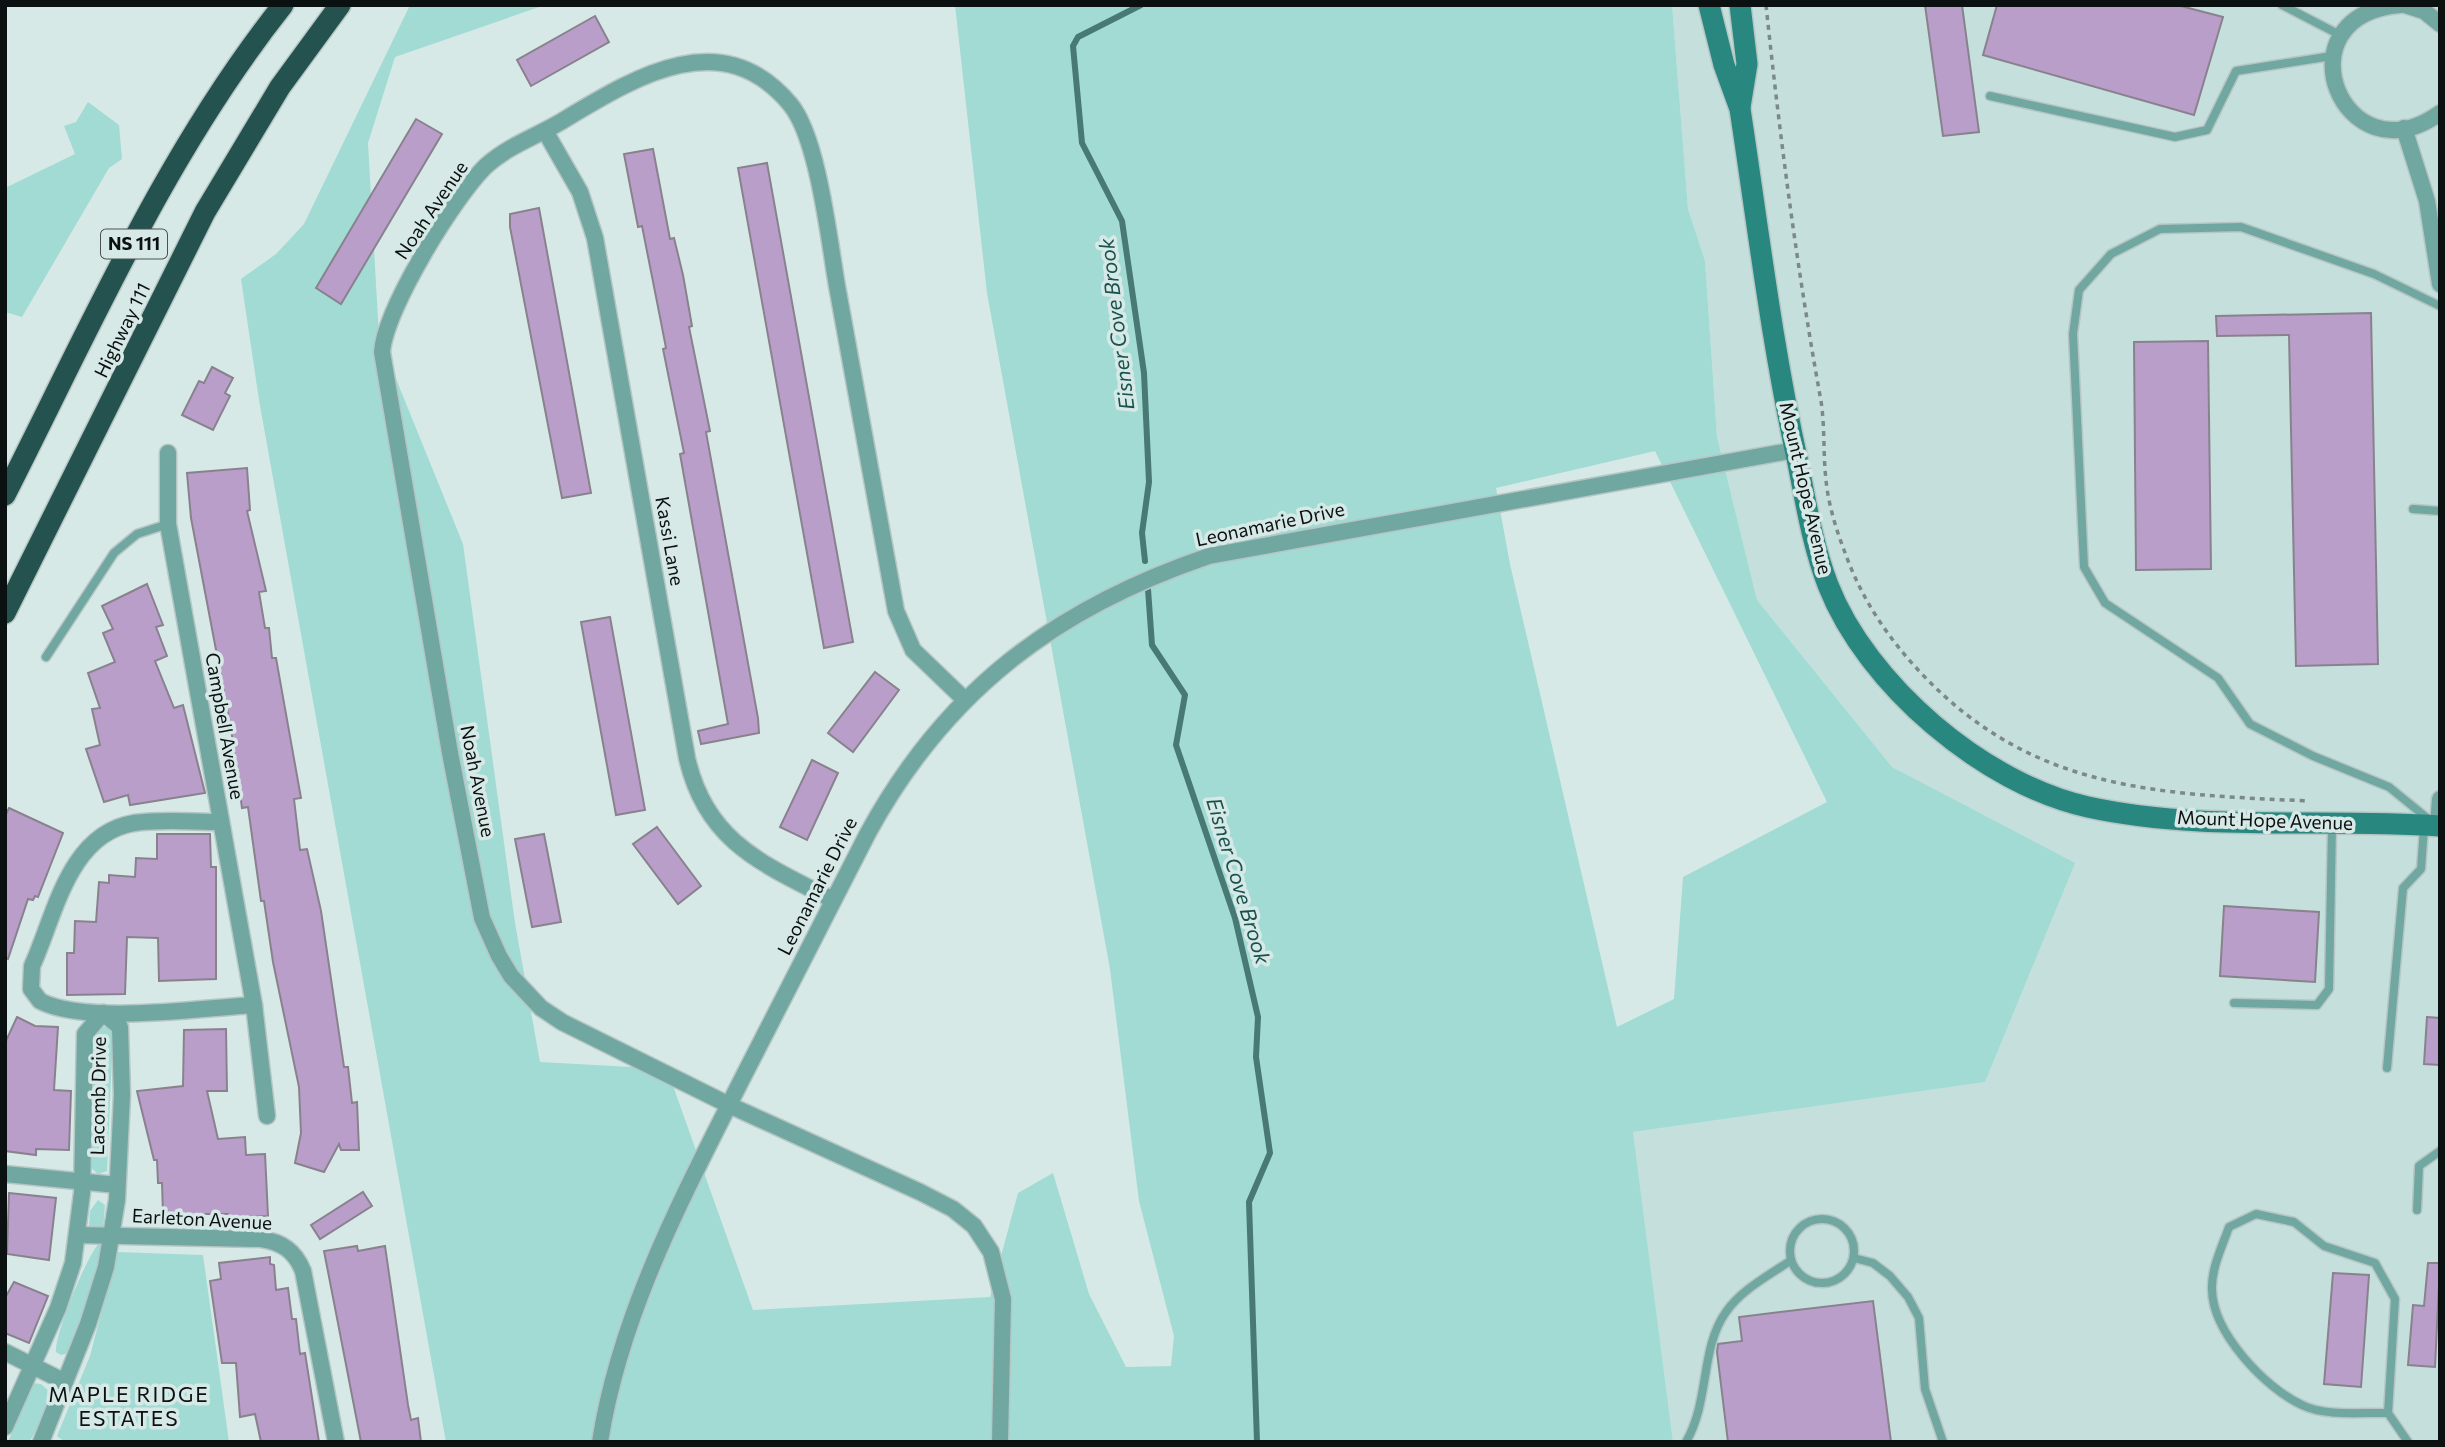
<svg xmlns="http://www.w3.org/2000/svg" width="2445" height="1447" viewBox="0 0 2445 1447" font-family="Commissioner,sans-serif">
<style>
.built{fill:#c4dfdc}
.green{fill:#a1dbd4;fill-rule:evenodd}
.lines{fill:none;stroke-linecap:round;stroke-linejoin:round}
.stream{stroke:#497974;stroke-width:6}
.building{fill:#b99eca;stroke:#89828e;stroke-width:2}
.lane-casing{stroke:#b6c6c5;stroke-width:11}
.street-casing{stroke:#b6c6c5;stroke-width:19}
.secondary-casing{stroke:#b6c6c5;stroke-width:24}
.highway-casing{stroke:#b6c6c5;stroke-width:24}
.path{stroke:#7c8987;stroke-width:3.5;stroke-dasharray:5 5;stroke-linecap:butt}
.lane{stroke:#71a7a1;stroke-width:8}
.street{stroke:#71a7a1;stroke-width:16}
.secondary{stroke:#288880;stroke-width:21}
.highway{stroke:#24524e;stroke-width:21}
.labels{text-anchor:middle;stroke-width:7;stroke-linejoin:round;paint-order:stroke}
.shield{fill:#d7e9e7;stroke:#485250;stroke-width:2}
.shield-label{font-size:18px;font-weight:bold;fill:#0b1110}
.street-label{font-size:19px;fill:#0b1110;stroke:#d7e9e7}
.water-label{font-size:21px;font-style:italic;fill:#19524d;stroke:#d7e9e7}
.neighbourhood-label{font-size:21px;letter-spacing:2px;fill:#0b1110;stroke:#d7e9e7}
</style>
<rect width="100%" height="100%" fill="#d7e9e7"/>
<path class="built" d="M1672 5H2440V1442H1673L1633 1132 1985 1082 2074 864 1892 767 1757 600 1717 437 1705 261 1688 209Z"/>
<g class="green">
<path d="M410 5H545L395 57 368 143 379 337 463 544 515 923 540 1062 667 1069 753 1310 990 1297 1018 1193 1053 1173 1089 1294 1126 1367 1171 1366 1174 1336 1139 1201 1110 969 987 293 955 5H1672L1688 209 1705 261 1717 437 1757 600 1892 767 2075 863 1985 1082 1633 1132 1673 1442H446L259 400 241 279 276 254 304 224ZM1655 451 1827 802 1683 877 1674 999 1617 1027 1510 564 1496 488Z"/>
<path d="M88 102 119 125 122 159 109 168 22 317 5 312V188L75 154 64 126 76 122Z"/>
<path d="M107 1026 113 1030 107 1171 98 1174 89 1166 90 1042 95 1031Z"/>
<path d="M98 1200 105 1205 103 1229 94 1230 89 1225 90 1211Z"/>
<path d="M99 1243 105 1246 73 1346 69 1353 61 1355 56 1352C54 1335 87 1256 99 1243Z"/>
<path d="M117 1252 203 1255 229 1442H65L57 1436 90 1356Z"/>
<path d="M33 1383 41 1384 49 1391C49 1409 39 1426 29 1442H8Z"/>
</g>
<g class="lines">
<g class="stream">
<path d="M1141 5 1078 37 1073 46 1082 143 1122 221 1144 373 1149 482 1142 533 1145 561"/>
<path d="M1148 589 1152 645 1185 695 1176 745 1235 918 1258 1017 1256 1057 1270 1153 1249 1202 1257 1442"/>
</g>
</g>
<g class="building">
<path d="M1925 5H1962L1979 132 1943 136Z"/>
<path d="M1997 5H2177L2223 17 2194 115 1983 55Z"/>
<path d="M595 16 609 42 531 86 517 60Z"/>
<path d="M416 119 442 134 341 304 316 288Z"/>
<path d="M653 149 670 239 674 238 683 275 692 326 689 327 710 431 706 432 758 718 759 733 701 744 698 731 728 724 680 454 684 453 663 349 666 348 660 317 642 226 638 227 624 154Z"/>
<path d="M767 163 853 642 824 648 738 168Z"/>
<path d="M539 208 591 493 562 498 510 227V214Z"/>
<path d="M2371 313 2378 664 2296 666 2289 335 2217 336 2216 316Z"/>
<path d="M2208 341 2211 569 2136 570 2134 342Z"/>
<path d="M212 367 233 378 225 393 230 396 213 430 182 415 199 381 204 383Z"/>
<path d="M247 468 250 510 247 511 266 591 259 592 265 628H269L272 658H276L301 798 294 799 300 850 307 849 321 911 344 1067H348L352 1103 357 1102 359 1150H341L339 1144 324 1172 295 1163 301 1133 299 1087 273 962 264 901H261L248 807 242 808 231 729 191 518 187 473Z"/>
<path d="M147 584 163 625 156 627 167 656 155 661 174 708 183 705 205 793 130 805 128 795 104 802 86 749 100 745 92 709 100 708 88 673 115 662 103 633 113 629 102 606Z"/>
<path d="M610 617 645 810 616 815 581 622Z"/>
<path d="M875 672 899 690 853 752 828 733Z"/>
<path d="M812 760 838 773 807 840 780 827Z"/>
<path d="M9 808 63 833 38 897 35 896 33 900 28 899 8 959 5 958V816Z"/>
<path d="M657 827 701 886 678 904 633 844Z"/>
<path d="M157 834H210L211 867H216V979L159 981 158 938 127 937 125 994 67 995V953H74L75 921 96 922 99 882 109 883V875L135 877 136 858 157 859Z"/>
<path d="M544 834 561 922 532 927 515 839Z"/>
<path d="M2224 906 2319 912 2315 982 2220 976Z"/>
<path d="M17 1017 35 1026 58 1027 54 1090 71 1091 69 1150 36 1149V1155L5 1151V1043Z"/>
<path d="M2427 1017 2440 1018V1065L2424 1064Z"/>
<path d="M226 1029 227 1091H207L218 1139 245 1137 246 1155 265 1154 268 1216 228 1218V1214H163L162 1183H158L157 1160H154L137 1091 183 1086 184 1030Z"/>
<path d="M363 1192 372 1206 320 1239 311 1225Z"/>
<path d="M9 1193 56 1198 49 1260 7 1254Z"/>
<path d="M357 1246 358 1251 385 1246 408 1405 411 1420 418 1418 421 1442H361L324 1251Z"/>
<path d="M270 1257V1264L274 1265 276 1290 288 1288 292 1319H296L300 1354 305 1353 319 1442H261L255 1414 240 1417 236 1363H222L210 1281 221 1279 219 1263Z"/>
<path d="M2428 1263H2440L2435 1367 2408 1365 2413 1305 2424 1306Z"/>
<path d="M2333 1273 2369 1275 2361 1387 2324 1384Z"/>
<path d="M14 1282 48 1296 29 1343 5 1333V1298Z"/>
<path d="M1873 1301 1891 1442H1728L1717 1352 1718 1344 1742 1341 1739 1317Z"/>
</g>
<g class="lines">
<defs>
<g id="lane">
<path d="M2282 5 2340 35"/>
<path d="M1990 96 2175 137 2207 130 2236 71 2332 56"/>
<path d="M2413 509 2440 511"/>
<path d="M46 657 114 553 137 534 168 524"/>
<path d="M2432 822 2389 787 2313 756 2250 724 2218 678 2105 603 2084 567 2073 334 2079 290 2111 254 2160 229 2241 227 2374 274 2440 306"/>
<path d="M2234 1003 2317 1005 2329 989 2332 826"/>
<path d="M2387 1068 2403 888 2421 869 2424 828"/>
<path d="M2417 1210 2419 1166 2440 1151"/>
<circle cx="1822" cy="1251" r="32"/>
<path d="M1854 1258 1873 1263 1890 1276 1908 1297 1919 1318 1925 1389 1943 1442"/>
<path d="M2388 1413C2363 1412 2326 1417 2302 1405 2265 1388 2213 1333 2212 1290 2211 1269 2222 1247 2229 1227L2256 1214 2294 1222 2324 1246 2375 1263 2395 1299 2388 1413 2408 1442"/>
<path d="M1686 1442C1710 1401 1700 1348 1726 1312 1741 1290 1768 1276 1790 1261"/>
</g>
<g id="street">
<path d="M2400 5C2277 15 2342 183 2440 113"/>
<path d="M2405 5 2424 11 2440 24"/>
<path d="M2404 128 2427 201 2440 284"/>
<path d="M545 131 580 192 595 238 687 758C706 842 763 864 833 900"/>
<path d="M168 453V524L254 1005 267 1116"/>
<path d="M965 700 913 650 896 611C876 503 857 394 837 286 829 240 818 137 790 104 720 20 629 81 557 124 534 137 507 147 487 165 455 195 385 309 382 352L450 753 482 918 499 956 511 976 541 1008 562 1022 729 1105 920 1192 953 1209 974 1226 991 1252 1003 1299 1000 1442"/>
<path d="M221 822C193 822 162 819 134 823 68 834 55 916 32 966L31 989 40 1001C87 1025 200 1008 254 1005"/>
<path d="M2438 826 2440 799"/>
<path d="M5 1174 117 1185"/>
<path d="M78 1235 261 1239C282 1242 295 1251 303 1271L336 1442"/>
<path d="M5 1352 65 1382"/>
<path d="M5 1427 58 1308 73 1263 82 1193 85 1034 103 1013"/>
<path d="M41 1442 88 1324 106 1267 117 1200 122 1095 120 1027 103 1013"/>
<path d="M600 1442C620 1314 682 1198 740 1083 783 1000 825 916 868 833 946 690 1056 608 1209 556L1795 450"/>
</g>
<g id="secondary">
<path d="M1709 5 1724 65 1740 109C1758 227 1772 346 1798 463 1806 504 1813 546 1828 585 1867 685 1984 784 2088 807 2203 832 2323 818 2440 826"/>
<path d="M1740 5 1747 64 1740 107"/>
</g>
<g id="highway">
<path d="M5 495C90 328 166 152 283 5"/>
<path d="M5 613 205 212 280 87 340 5"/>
</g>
</defs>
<use href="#lane" class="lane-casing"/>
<use href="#street" class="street-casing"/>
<use href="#secondary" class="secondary-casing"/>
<use href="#highway" class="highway-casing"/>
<path class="path" d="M1766 5C1780 138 1797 269 1821 401 1825 427 1823 454 1826 480 1828 503 1836 529 1844 550 1861 598 1887 637 1921 673 2032 791 2157 794 2309 801"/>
<use href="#lane" class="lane"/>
<use href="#street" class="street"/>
<use href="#secondary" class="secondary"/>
<use href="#highway" class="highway"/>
</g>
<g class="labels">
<rect class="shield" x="101" y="229.5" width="66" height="29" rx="5"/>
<g class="shield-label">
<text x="134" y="250">NS 111</text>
</g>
<g class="street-label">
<text transform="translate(431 210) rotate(-56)" y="7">Noah Avenue</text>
<text transform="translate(122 330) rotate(-64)" y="7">Highway 111</text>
<text transform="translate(1806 488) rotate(77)" y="7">Mount Hope Avenue</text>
<text transform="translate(1270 524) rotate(-12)" y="7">Leonamarie Drive</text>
<text transform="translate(670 541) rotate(80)" y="7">Kassi Lane</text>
<text transform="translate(225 726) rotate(80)" y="7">Campbell Avenue</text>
<text transform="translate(478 781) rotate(79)" y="7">Noah Avenue</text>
<text transform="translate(2265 820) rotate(2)" y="7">Mount Hope Avenue</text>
<text transform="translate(817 886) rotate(-63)" y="7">Leonamarie Drive</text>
<text transform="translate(98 1096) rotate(-89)" y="7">Lacomb Drive</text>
<text transform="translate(202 1219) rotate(3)" y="7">Earleton Avenue</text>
</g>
<g class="water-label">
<text transform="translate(1117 324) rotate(-97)" y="7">Eisner Cove Brook</text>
<text transform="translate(1238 881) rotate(73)" y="7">Eisner Cove Brook</text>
</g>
<g class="neighbourhood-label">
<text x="129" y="1402">MAPLE RIDGE<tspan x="129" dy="24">ESTATES</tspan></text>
</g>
</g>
<rect width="2445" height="1447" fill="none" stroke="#0b1110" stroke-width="14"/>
</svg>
